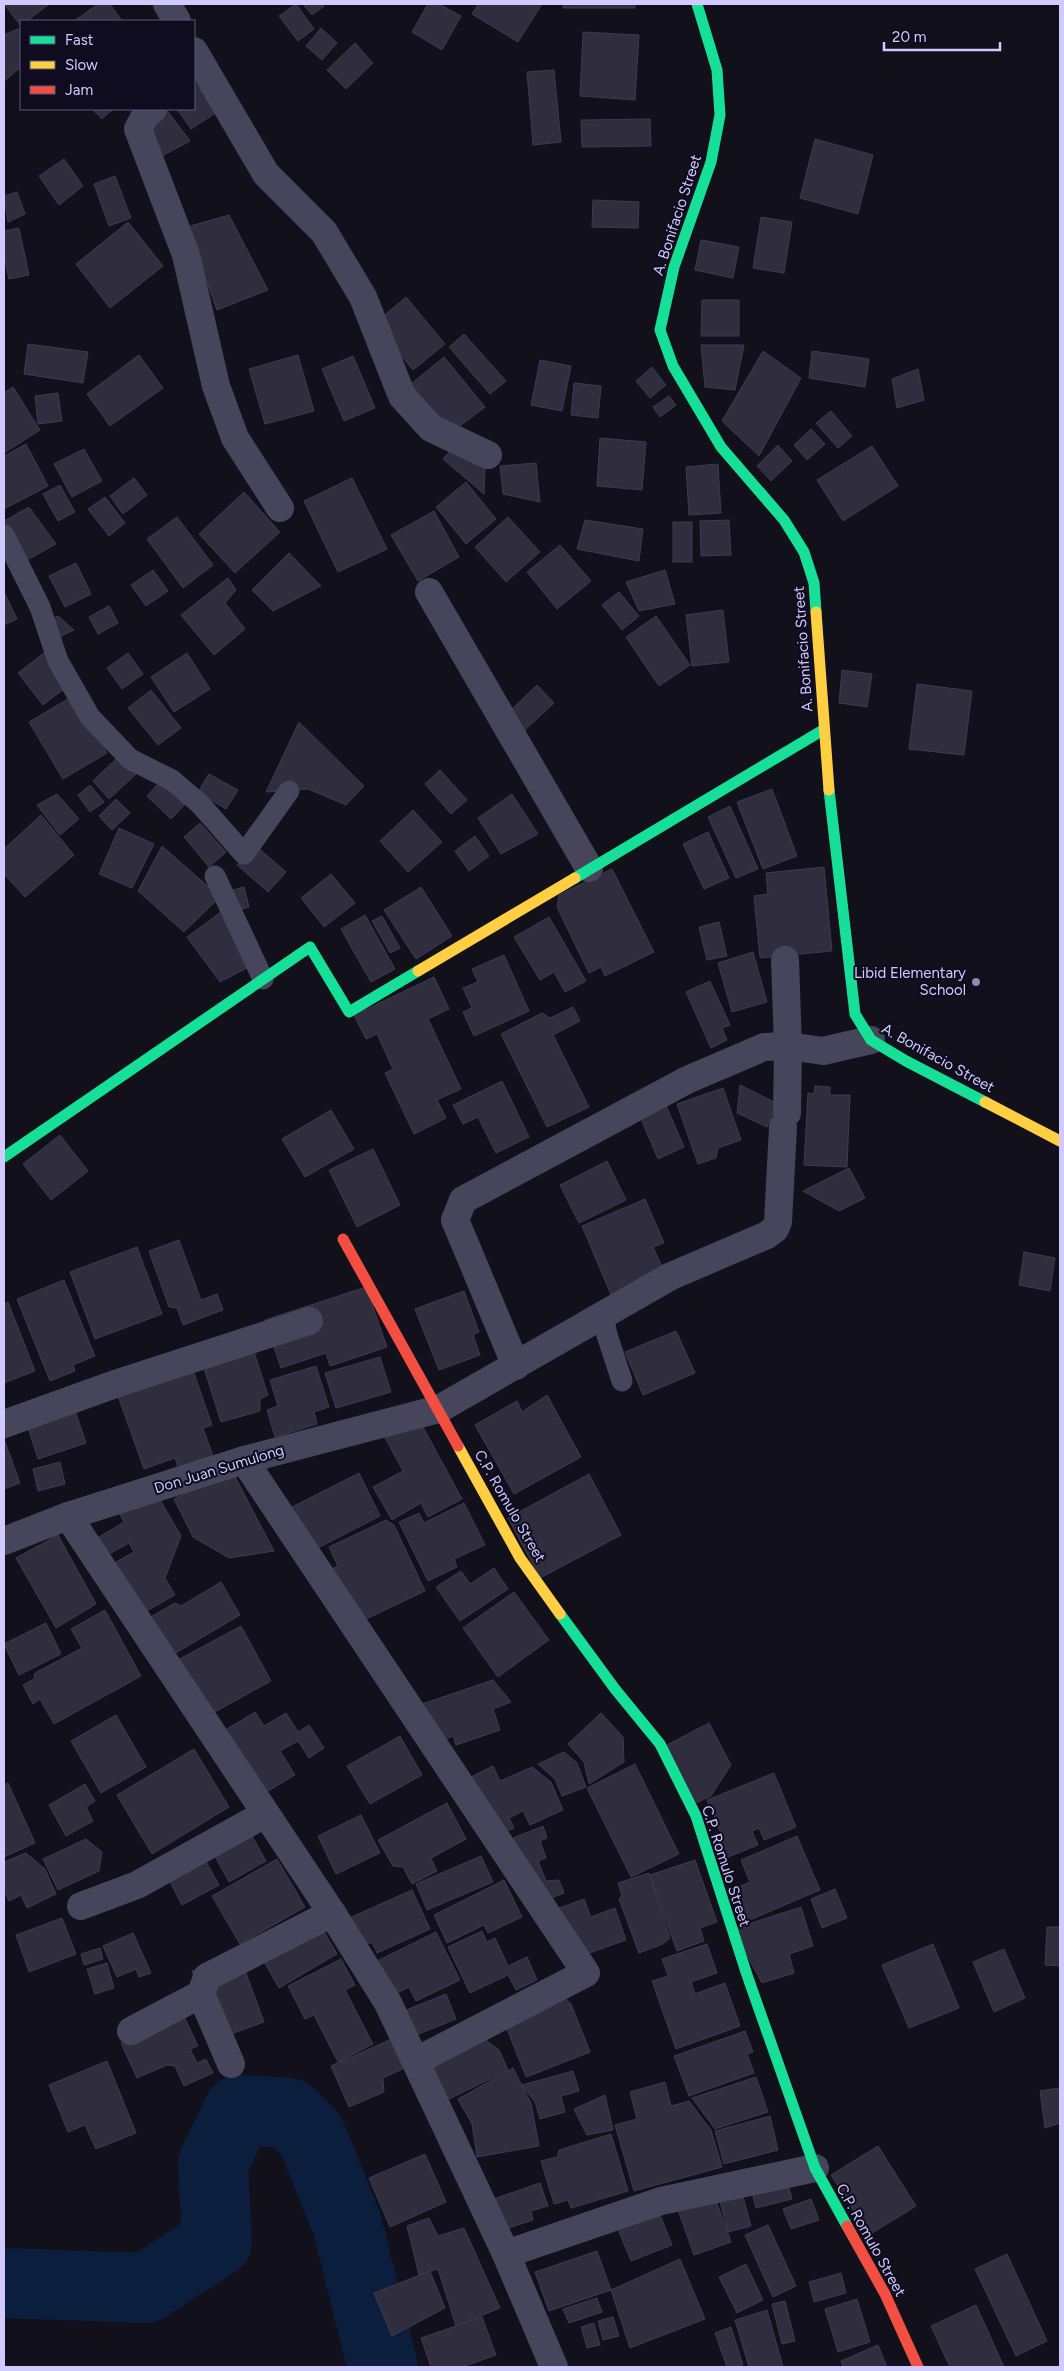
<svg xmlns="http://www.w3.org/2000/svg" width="1064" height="2371" viewBox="0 0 1064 2371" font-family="Figtree,sans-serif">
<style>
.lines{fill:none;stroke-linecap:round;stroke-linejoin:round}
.river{stroke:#0c1e3d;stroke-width:70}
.building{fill:#302d3e;stroke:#3e3a50}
.lane{stroke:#46455c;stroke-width:21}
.street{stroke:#46455c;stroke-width:28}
.fast{stroke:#16e098;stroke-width:11}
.slow{stroke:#ffcf43;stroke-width:11}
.jam{stroke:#f24e42;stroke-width:11}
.poi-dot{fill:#8e89af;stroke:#0f0c1f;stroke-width:2}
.labels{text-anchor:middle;stroke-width:4;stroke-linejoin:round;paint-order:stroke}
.street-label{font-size:15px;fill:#d0caff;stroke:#0f0c1f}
.poi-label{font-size:15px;fill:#d0caff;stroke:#0f0c1f;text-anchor:end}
</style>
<rect width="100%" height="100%" fill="#12101b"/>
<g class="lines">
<path class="river" d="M4 2283 146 2288 217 2242 213 2163 239 2110 289 2113 311 2135 347 2224 383 2367"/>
</g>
<g class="building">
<path d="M4 4H49L27 21H21V26Z"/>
<path d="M98 4H110L122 21H74Z"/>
<path d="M296 4 314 29 298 41 279 16Z"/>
<path d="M303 4H322L324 6 312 15Z"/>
<path d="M428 4H439L461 16 442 50 412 32Z"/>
<path d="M478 4H542L518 42 472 14Z"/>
<rect x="563" y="4" width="72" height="4"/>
<path d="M321 28 337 43 322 60 306 46Z"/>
<path d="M18 29 21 34V67L4 81V35Z"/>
<path d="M583 32 639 35 635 100 580 96Z"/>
<path d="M355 43 373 63 346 89 327 70Z"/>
<path d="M554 70 561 142 533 145 527 72Z"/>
<path d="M194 82 217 112 191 129 177 109H194Z"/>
<path d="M92 109H113L102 119Z"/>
<path d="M147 109H166L190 141 158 158Z"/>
<path d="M650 119 651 146 582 147 581 120Z"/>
<path d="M815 139 873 155 858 214 800 198Z"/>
<path d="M64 159 83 186 59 205 39 176Z"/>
<path d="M115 176 131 218 109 226 94 184Z"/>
<path d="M17 192 25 214 8 222 4 196Z"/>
<path d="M593 200 639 202 638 228 592 227Z"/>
<path d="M229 215 268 290 217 310 187 227Z"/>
<path d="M761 217 792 222 784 273 753 268Z"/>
<path d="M128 222 163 266 110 308 76 264Z"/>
<path d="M19 228 29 275 9 279 4 255V231Z"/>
<path d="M701 240 739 247 733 278 695 270Z"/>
<path d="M406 297 445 344 413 370 375 323Z"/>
<path d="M702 300H739V336H701Z"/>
<path d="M464 334 506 381 490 394 449 347Z"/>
<path d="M28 344 88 352 83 383 24 374Z"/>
<path d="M701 345H744L735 390 705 387Z"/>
<path d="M763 351 801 378 759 456 722 421Z"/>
<path d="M812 351 869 359 865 387 809 378Z"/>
<path d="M139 355 163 388 110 426 87 394Z"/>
<path d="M298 355 314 411 265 424 249 369Z"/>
<path d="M353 356 375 408 344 421 322 369Z"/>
<path d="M444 357 485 407 451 433 411 384Z"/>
<path d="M540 360 571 366 562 411 531 405Z"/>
<path d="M652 367 666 385 650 398 636 381Z"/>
<path d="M918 369 924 400 897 408 892 379Z"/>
<path d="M574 383 601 386 598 418 571 415Z"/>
<path d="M13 387 40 430 4 453V393Z"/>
<path d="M58 393 62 421 38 424 35 396Z"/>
<path d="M669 396 676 405 660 417 653 407Z"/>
<path d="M831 411 852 436 838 448 816 423Z"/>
<path d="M811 429 825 444 807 460 794 445Z"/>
<path d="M600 438 646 442 642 490 597 486Z"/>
<path d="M26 444 48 486 4 509V456Z"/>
<path d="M456 444 485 468 484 494 443 459Z"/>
<path d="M778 445 792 461 771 481 757 466Z"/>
<path d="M872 446 898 486 843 521 817 480Z"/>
<path d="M84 449 102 481 72 497 54 464Z"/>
<path d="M536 463 540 502 503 494 500 466Z"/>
<path d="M718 464 721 513 689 515 686 467Z"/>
<path d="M134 478 147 495 123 514 110 496Z"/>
<path d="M352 478 387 549 338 572 304 501Z"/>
<path d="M466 482 496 519 466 544 436 507Z"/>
<path d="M60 485 75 512 58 521 43 494Z"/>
<path d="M244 492 280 532 235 573 199 534Z"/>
<path d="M105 497 125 523 109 536 88 509Z"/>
<path d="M29 507 56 544 25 561 4 529V521Z"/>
<path d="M434 511 459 557 418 581 391 535Z"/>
<path d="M177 517 213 565 183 588 147 539Z"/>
<path d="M508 517 540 552 506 582 475 547Z"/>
<path d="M585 520 643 529 639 561 577 549Z"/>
<path d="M729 520 731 555 701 556 700 521Z"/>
<rect x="673" y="522" width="19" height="40"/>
<path d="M560 545 591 581 557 609 527 572Z"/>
<path d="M289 553 321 586 273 611 252 590Z"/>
<path d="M76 563 91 594 65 607 49 576Z"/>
<path d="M153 570 168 591 146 606 131 585Z"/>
<path d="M665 570 675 604 639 611 626 582Z"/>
<path d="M228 578 236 590 225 603 245 629 214 655 181 615Z"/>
<path d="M4 592 17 619 4 625Z"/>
<path d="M619 592 639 616 622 630 602 605Z"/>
<path d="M109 606 118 623 98 634 89 617Z"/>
<path d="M723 610 729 662 692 666 686 615Z"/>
<path d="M58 616 74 630 51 641 43 624Z"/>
<path d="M656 616 690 665 659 686 626 637Z"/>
<path d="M49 649 73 682 43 705 18 673Z"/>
<path d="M128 653 143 674 122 689 107 668Z"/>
<path d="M187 653 210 689 174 712 151 677Z"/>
<path d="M842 670 872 674 867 707 839 703Z"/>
<path d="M917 684 972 691 964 755 909 749Z"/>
<path d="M537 685 554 703 525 730 508 713Z"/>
<path d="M151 690 181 728 158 745 128 708Z"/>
<path d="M73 696 107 753 63 779 29 722Z"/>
<path d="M299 722 364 786 346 805 308 789 266 792Z"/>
<path d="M119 756 136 774 109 799 93 781Z"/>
<path d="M440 770 467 800 451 814 425 784Z"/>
<path d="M209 774 238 790 226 809 198 792Z"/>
<path d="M166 775 190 799 171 819 147 796Z"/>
<path d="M90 785 104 802 90 812 78 795Z"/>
<path d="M772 789 797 856 763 869 737 802Z"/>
<path d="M57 794 79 819 60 835 37 805Z"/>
<path d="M512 794 538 834 501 854 478 818Z"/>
<path d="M116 799 130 813 112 830 99 816Z"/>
<path d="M730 806 758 869 736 878 708 817Z"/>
<path d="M413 810 442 842 408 872 380 841Z"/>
<path d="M41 815 74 855 25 897 4 874V849Z"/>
<path d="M200 823 226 852 209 867 184 837Z"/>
<path d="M119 828 154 844 132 888 99 874Z"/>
<path d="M708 832 729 878 704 889 683 844Z"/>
<path d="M475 836 489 856 469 871 455 851Z"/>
<path d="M255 845 286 872 268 892 237 865Z"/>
<path d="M162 846 220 897 184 932 138 891Z"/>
<path d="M824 867 832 951 760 958 754 896 768 894 766 873Z"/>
<path d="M612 869 654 952 605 976 601 967 589 973 557 907 559 895Z"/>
<path d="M331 874 355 903 324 927 301 898Z"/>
<path d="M244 887 249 907 235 911 230 891Z"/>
<path d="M421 887 452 936 416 959 384 910Z"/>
<path d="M229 906 262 960 220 982 187 937Z"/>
<path d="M365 915 395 969 371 982 341 929Z"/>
<path d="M382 916 400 948 390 953 372 921Z"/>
<path d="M549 917 586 981 565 992 554 972 540 980 514 937Z"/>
<path d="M719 922 727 956 707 960 699 927Z"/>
<path d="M753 952 767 1002 732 1012 718 963Z"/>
<path d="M504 955 529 1011 474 1036 463 1012 472 1008 463 988 478 982 472 969Z"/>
<path d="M434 977 449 1009 428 1019 461 1089 437 1100 446 1118 414 1134 385 1073 393 1069 377 1034 366 1039 354 1015Z"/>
<path d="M710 981 730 1025 722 1028 727 1040 711 1048 686 992Z"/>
<path d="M573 1007 580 1021 553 1035 589 1107 547 1127 501 1034 542 1013 550 1018Z"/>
<path d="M502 1081 529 1137 496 1153 478 1117 463 1124 453 1105Z"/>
<path d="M740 1085 778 1104 767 1127 737 1113Z"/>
<path d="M815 1086 830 1087V1095H850L847 1167 804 1165 808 1093 814 1094Z"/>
<path d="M723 1088 741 1140 718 1148 716 1158 698 1164 677 1104Z"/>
<path d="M665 1103 684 1147 658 1159 639 1114Z"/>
<path d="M331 1110 354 1149 305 1177 282 1139Z"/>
<path d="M60 1135 88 1171 51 1200 23 1164Z"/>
<path d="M373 1149 400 1205 357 1227 329 1170Z"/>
<path d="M607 1161 626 1200 579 1223 560 1185Z"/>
<path d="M849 1168 865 1198 839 1211 803 1191Z"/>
<path d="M645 1199 664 1243 653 1247 665 1274 612 1297 582 1226Z"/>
<path d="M179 1240 201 1300 217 1294 223 1310 183 1325 177 1308 169 1307 149 1251Z"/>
<path d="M137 1247 162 1314 95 1339 70 1272Z"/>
<path d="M1024 1252 1055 1258 1050 1291 1019 1285Z"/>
<path d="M64 1280 95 1356 73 1365 75 1371 50 1381 17 1299Z"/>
<path d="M366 1287 387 1347 330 1366 326 1353 281 1368 265 1320Z"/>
<path d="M464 1291 479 1332 473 1335 480 1355 439 1370 415 1309Z"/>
<path d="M8 1302 35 1371 4 1383V1304Z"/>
<path d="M676 1331 695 1373 643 1395 625 1352Z"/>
<path d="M202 1351 194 1373 212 1425 203 1428 213 1456 178 1468 175 1458 144 1469 113 1382Z"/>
<path d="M254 1352 268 1395 260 1399V1411L221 1422 204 1368Z"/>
<path d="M380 1357 391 1392 336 1408 325 1373Z"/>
<path d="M316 1366 329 1407 314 1412 317 1424 275 1437 267 1410 278 1406 270 1380Z"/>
<path d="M547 1395 581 1457 514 1494 475 1425 517 1401 522 1412Z"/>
<path d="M71 1399 86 1443 38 1459 24 1415Z"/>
<path d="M416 1414 462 1499 428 1517 421 1503 392 1520 373 1487 403 1471 382 1432Z"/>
<path d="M4 1439 20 1483 4 1489Z"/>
<path d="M60 1462 65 1484 38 1491 33 1469Z"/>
<path d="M231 1469 274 1551 229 1558 193 1537 174 1499Z"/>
<path d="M359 1473 380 1516 314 1550 292 1507Z"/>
<path d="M589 1474 621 1535 540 1578 508 1518Z"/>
<path d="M155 1491 181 1536 165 1578 175 1595 136 1617 107 1567 134 1552 129 1543 109 1554 99 1537 124 1522 118 1511Z"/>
<path d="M464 1503 485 1545 454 1559 457 1567 428 1581 399 1522 419 1513 424 1523Z"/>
<path d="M386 1520 394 1525 425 1591 366 1619 360 1608 345 1616 324 1573 338 1566 329 1547Z"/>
<path d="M58 1535 96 1604 56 1628 16 1558Z"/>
<path d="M494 1568 508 1589 460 1621 436 1587 461 1571 470 1584Z"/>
<path d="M221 1582 240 1615 164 1660 142 1622 175 1603 181 1606Z"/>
<path d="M514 1592 549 1640 498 1677 463 1628Z"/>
<path d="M105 1610 141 1676 54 1724 40 1699 33 1704 23 1685 34 1679 35 1673 82 1648 71 1629Z"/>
<path d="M46 1623 61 1654 19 1675 4 1644Z"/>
<path d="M241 1626 271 1681 204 1718 174 1662Z"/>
<path d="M493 1680 511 1702 493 1709 500 1730 456 1745 453 1736 435 1743 422 1704Z"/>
<path d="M255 1712 264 1726 286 1713 298 1732 309 1725 324 1748 309 1758 298 1741 280 1751 295 1775 248 1803 209 1740Z"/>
<path d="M601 1713 623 1737 624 1762 589 1784 584 1762 568 1744Z"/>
<path d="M116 1715 146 1767 101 1793 71 1741Z"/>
<path d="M709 1723 731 1765 711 1796 694 1804 665 1746Z"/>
<path d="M400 1736 422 1775 370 1804 347 1766Z"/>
<path d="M194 1749 229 1807 152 1854 117 1795Z"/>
<path d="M564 1752 577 1763 586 1787 562 1796 555 1779 538 1764Z"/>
<path d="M635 1764 679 1854 631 1877 587 1788Z"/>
<path d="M493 1766 500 1781 532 1767 551 1782 563 1810 530 1825 523 1811 509 1818 514 1828 500 1834 467 1779Z"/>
<path d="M774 1773 796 1827 764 1840 759 1828 752 1831 758 1845 723 1859 715 1839 722 1836 707 1800Z"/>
<path d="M8 1783 35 1843 4 1857V1785Z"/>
<path d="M85 1784 95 1801 86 1807 93 1821 66 1836 49 1805Z"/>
<path d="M447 1803 466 1839 431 1858 437 1871 412 1884 403 1867 393 1866 378 1840Z"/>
<path d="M361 1815 380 1853 336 1874 318 1836Z"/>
<path d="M543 1826 547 1838 540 1841 546 1858 538 1861 546 1881 559 1880 564 1893 538 1903 501 1843Z"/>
<path d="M248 1829 266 1861 229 1882 211 1849Z"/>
<path d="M797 1836 820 1890 745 1922 731 1890 750 1882 741 1860Z"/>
<path d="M86 1839 102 1852 99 1871 58 1890 43 1859Z"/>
<path d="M199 1849 219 1885 182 1905 168 1878Z"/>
<path d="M26 1853 45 1869 56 1894 27 1908 21 1895 9 1901 4 1889V1862Z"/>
<path d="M481 1856 493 1882 427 1910 416 1884Z"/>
<path d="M277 1859 305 1907 240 1944 212 1896Z"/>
<path d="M695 1860 717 1922 700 1928 704 1941 677 1951 650 1875Z"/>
<path d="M649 1873 670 1938 663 1944 639 1953 619 1899 622 1896 618 1883Z"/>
<path d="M504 1880 522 1917 488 1933 484 1925 447 1943 434 1915Z"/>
<path d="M835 1889 847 1918 822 1928 811 1899Z"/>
<path d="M412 1890 430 1929 377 1953 372 1942 349 1952 336 1924Z"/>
<path d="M584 1899 591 1917 615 1908 626 1940 567 1961 548 1912Z"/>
<path d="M801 1907 813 1946 789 1954 794 1973 762 1983 733 1929Z"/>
<path d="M62 1918 76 1954 29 1972 16 1935Z"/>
<path d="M316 1918 337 1954 279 1988 258 1951Z"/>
<path d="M1047 1927H1060V1966L1045 1965Z"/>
<path d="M482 1931 487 1942 495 1938 508 1966 527 1957 537 1980 516 1990 508 1975 470 1993 448 1947Z"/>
<path d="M436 1932 460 1980 416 2001 409 1987 385 1999 369 1965Z"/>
<path d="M133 1933 151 1973 139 1977 136 1969 117 1977 103 1946Z"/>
<path d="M707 1944 717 1973 691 1982 695 1994 725 1983 740 2026 676 2049 652 1981 668 1976 662 1959Z"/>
<path d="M933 1944 959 2008 909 2028 882 1965Z"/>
<path d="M100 1948 103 1959 84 1965 81 1954Z"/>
<path d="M1004 1949 1025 1998 994 2012 973 1962Z"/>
<path d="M239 1954 264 2022 217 2039 192 1971Z"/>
<path d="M341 1959 355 1985 345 1990 373 2044 338 2062 314 2015 305 2019 288 1986Z"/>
<path d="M107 1963 114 1988 95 1994 87 1969Z"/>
<path d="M558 1992 571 2004 590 2052 526 2077 501 2014Z"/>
<path d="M446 1994 456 2019 411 2037 401 2012Z"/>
<path d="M182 2012 198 2046 190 2049 197 2063 206 2059 213 2073 184 2086 175 2066 167 2065 137 2078 121 2043 178 2018Z"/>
<path d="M745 2031 753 2052 747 2054 754 2073 689 2096 674 2056Z"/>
<path d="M479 2035 499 2050 508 2070 445 2101 425 2060Z"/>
<path d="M396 2037 409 2066 383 2078 384 2092 349 2107 331 2066Z"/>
<path d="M107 2061 136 2133 96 2149 85 2125 68 2132 49 2085Z"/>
<path d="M513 2068 531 2103 539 2146 477 2157 472 2124 458 2099Z"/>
<path d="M573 2071 579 2091 561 2096 565 2112 540 2119 535 2102 522 2085Z"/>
<path d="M756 2077 768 2112 715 2129 692 2098Z"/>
<path d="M665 2082 671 2106 689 2101 711 2130 722 2167 634 2191 615 2125 637 2119 630 2092Z"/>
<path d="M1060 2088V2123L1045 2128 1040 2091Z"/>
<path d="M605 2095 613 2130 587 2135 574 2109Z"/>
<path d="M770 2116 778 2150 724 2164 715 2131Z"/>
<path d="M611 2134 628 2191 571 2208 568 2200 554 2204 541 2161 557 2157 559 2150Z"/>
<path d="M878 2146 916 2206 869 2235 831 2175Z"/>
<path d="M425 2154 446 2202 390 2227 369 2178Z"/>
<path d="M783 2164 792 2199 756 2208 747 2173Z"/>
<path d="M737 2175 751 2226 728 2232 715 2182Z"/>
<path d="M540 2183 548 2206 531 2211 533 2220 493 2233 482 2203Z"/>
<path d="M714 2195 731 2242 694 2255 677 2207Z"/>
<path d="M811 2199 819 2220 791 2229 783 2209Z"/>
<path d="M655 2202 672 2245 631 2261 614 2219Z"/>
<path d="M429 2218 438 2236 464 2228 500 2308 456 2326 438 2269 419 2275 407 2226Z"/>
<path d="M768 2225 796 2286 773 2297 745 2235Z"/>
<path d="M597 2251 611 2290 549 2311 535 2272Z"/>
<path d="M1007 2254 1047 2341 1016 2356 975 2269Z"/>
<path d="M680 2259 705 2319 630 2348 611 2290Z"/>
<path d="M746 2264 763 2300 737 2313 719 2277Z"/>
<path d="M430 2271 445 2308 392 2336 374 2293Z"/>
<path d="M841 2273 846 2293 814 2302 809 2282Z"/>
<path d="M597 2298 602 2312 569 2323 563 2309Z"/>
<path d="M857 2299 870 2342 838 2352 825 2309Z"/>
<path d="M785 2301 795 2341 782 2344 772 2304Z"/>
<path d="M976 2305 1004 2367H950L931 2326Z"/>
<path d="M767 2310 783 2367H749L735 2320Z"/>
<path d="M482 2317 496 2355 462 2367H431L421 2338Z"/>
<path d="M613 2317 619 2336 603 2340 598 2321Z"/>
<path d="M594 2323 600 2345 587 2348 581 2327Z"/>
<path d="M731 2327 743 2365 727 2367 715 2333Z"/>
<path d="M878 2345 887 2367H843L841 2361Z"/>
</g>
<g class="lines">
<g class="lane">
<path d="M4 535 40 607 58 661 90 717 130 759 172 780 200 804 244 854 289 791"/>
<path d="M215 876 263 979"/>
<path d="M603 1315 607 1335 622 1381"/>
</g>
<g class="street">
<path d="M167 4 177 21"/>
<path d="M194 51 266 174 324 232 363 297 402 396 431 428 488 455"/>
<path d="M153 109 145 116 138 129 186 255 216 386 235 438 280 508"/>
<path d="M429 592 589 868"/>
<path d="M785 960 788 1046 787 1113"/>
<path d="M516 1366 455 1220 463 1200 687 1080 764 1047 788 1046 823 1051 871 1040"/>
<path d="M4 1424 118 1383 309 1321"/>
<path d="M244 1460 586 1973 416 2061"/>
<path d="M68 1516 332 1913 388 2003 506 2254 554 2367"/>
<path d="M4 1541 68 1516 244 1460 439 1409 671 1276 767 1235 775 1229 778 1222 783 1127"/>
<path d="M81 1906 137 1885 265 1814"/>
<path d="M201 1994 231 2064"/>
<path d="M131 2031 201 1994 207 1977 332 1913"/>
<path d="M506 2254 661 2201 815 2168"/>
</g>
<g class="fast">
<path d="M697 4 717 70 720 115 711 162 674 267 660 330 673 366 721 447 784 520 804 552 814 583 816 612"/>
<path d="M829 790 855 1014 871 1040 906 1061 985 1102"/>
<path d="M575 878 823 730"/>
<path d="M4 1157 310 947 349 1012 418 971"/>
<path d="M560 1614 615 1689 660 1744 696 1816 747 1975 815 2168 847 2226"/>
</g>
<g class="slow">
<path d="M816 612 829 790"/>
<path d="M418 971 575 878"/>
<path d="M985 1102 1060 1141"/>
<path d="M458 1446 520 1558 560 1614"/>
</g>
<g class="jam">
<path d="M343 1239 458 1446"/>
<path d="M847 2226 885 2294 918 2367"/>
</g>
</g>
<circle class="poi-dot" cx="976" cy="982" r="5"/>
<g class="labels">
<g class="street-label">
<text transform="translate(677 215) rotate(-72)" y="5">A. Bonifacio Street</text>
<text transform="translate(803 649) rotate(-94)" y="5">A. Bonifacio Street</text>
<text transform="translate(938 1058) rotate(29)" y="5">A. Bonifacio Street</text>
<text transform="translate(219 1469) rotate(-17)" y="5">Don Juan Sumulong</text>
<text transform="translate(510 1506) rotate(60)" y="5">C.P. Romulo Street</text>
<text transform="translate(726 1866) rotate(72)" y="5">C.P. Romulo Street</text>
<text transform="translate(871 2240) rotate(61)" y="5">C.P. Romulo Street</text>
</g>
<g class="poi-label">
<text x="966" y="978">Libid Elementary<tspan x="966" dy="17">School</tspan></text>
</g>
</g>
<rect width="1064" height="2371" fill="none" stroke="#d0caff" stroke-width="10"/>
<rect x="20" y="20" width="175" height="90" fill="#0f0c1f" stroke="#5c5879"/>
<rect x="30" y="36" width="25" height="8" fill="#16e098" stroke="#5c5879"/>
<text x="65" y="45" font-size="15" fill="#d0caff">Fast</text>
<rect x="30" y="61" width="25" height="8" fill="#ffcf43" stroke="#5c5879"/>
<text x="65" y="70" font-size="15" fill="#d0caff">Slow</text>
<rect x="30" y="86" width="25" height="8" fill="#f24e42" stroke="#5c5879"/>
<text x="65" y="95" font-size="15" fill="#d0caff">Jam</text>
<path d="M884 42v8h116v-8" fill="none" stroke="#d0caff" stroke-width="2.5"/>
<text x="892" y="42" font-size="15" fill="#d0caff" stroke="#0f0c1f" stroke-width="4" paint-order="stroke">20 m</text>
</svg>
